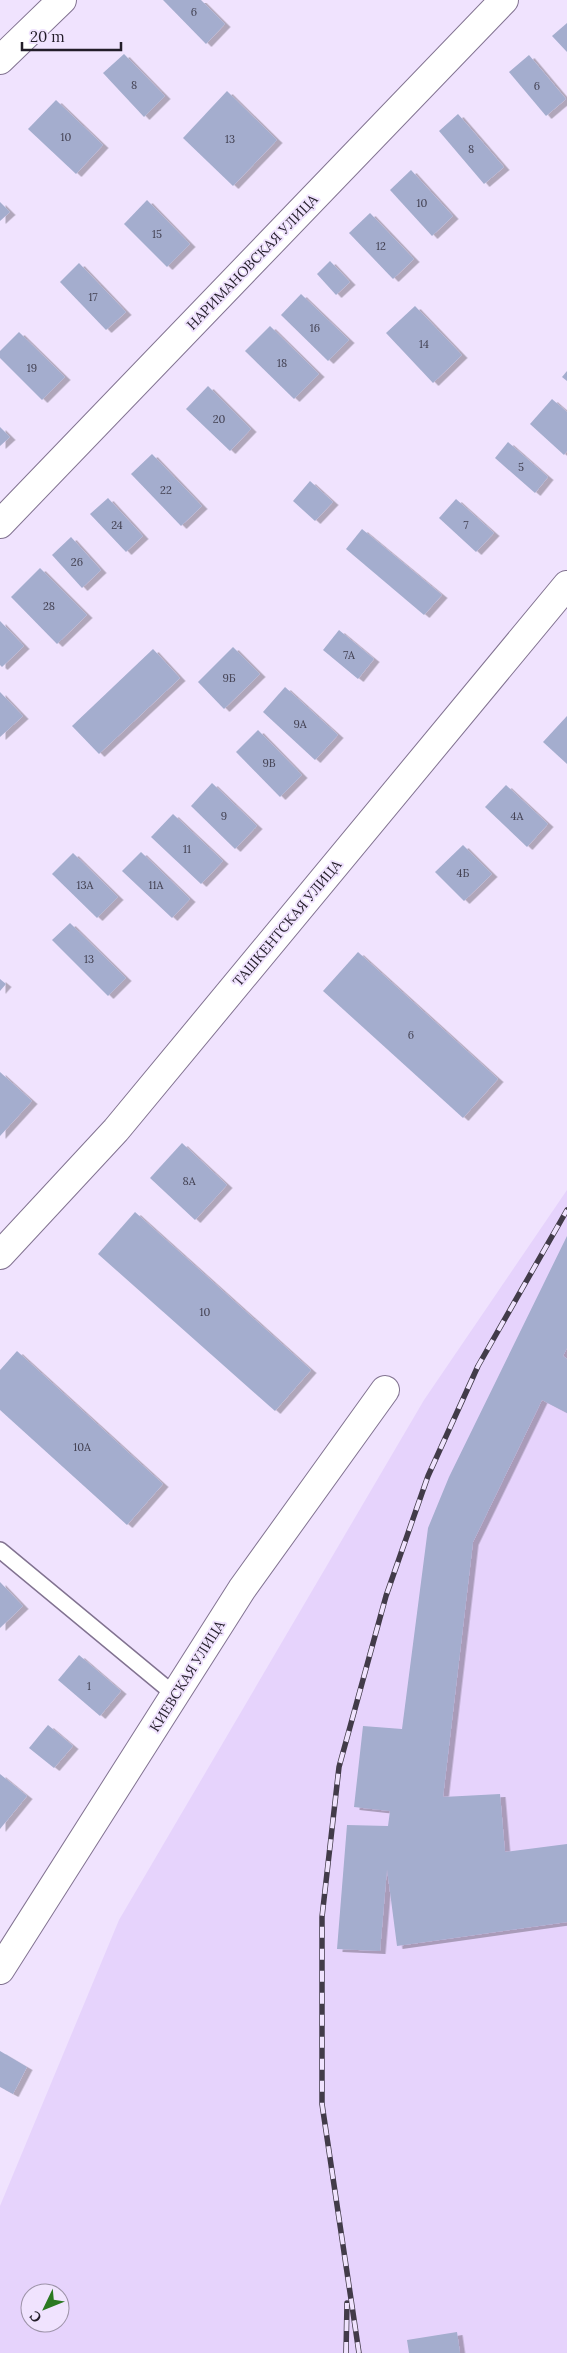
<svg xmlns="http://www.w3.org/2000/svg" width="567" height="2353" viewBox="0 0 567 2353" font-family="Lora,serif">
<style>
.built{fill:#e6d3fc;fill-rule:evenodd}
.building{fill:#a4adce;filter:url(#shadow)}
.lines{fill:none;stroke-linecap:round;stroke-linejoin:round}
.service-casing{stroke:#827391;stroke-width:18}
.minor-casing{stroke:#827391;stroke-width:30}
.service{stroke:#fff;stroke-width:15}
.minor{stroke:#fff;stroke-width:28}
.rail-casing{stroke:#423b49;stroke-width:5.5}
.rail{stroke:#f0e3fe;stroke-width:4;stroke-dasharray:11;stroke-linecap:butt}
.labels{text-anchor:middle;stroke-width:4;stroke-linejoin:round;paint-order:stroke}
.number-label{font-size:11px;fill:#434152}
.street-label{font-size:14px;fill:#231d29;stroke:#f0e3fe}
</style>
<defs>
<filter id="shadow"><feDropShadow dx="5.5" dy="3" stdDeviation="0" flood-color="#0004"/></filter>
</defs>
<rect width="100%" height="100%" fill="#f0e3fe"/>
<path class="built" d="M567 1190V2353H0V2206L119 1920 424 1400ZM30 2293H60V2323H30Z"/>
<g class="building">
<path d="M163 0H201L225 24 206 44Z"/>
<path d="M567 23V52L552 36Z"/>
<path d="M124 54 165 96 144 117 103 73Z"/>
<path d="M529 55 566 99 546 116 509 72Z"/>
<path d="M227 91 277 140 233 186 183 138Z"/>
<path d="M56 100 103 145 76 174 28 129Z"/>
<path d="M458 114 504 167 484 184 439 131Z"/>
<path d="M411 170 453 216 432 236 390 190Z"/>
<path d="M147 200 190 244 167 267 124 224Z"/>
<path d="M0 202 10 212 0 221Z"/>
<path d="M370 213 414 259 393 279 349 233Z"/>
<path d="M330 261 350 282 336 295 317 274Z"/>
<path d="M79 263 126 312 106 330 60 282Z"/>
<path d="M301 294 349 340 328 361 281 315Z"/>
<path d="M415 306 462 355 433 383 386 333Z"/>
<path d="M270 326 319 374 294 399 245 351Z"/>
<path d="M19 332 65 377 42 400 0 358V351Z"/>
<path d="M567 371V381L562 377Z"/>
<path d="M208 386 251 429 230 451 186 409Z"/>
<path d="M552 399 567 412V451L564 455 530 424Z"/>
<path d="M0 427 10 437 0 446Z"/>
<path d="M508 442 548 477 535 493 495 458Z"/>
<path d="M152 454 202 506 181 526 131 474Z"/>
<path d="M310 481 333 502 315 521 293 501Z"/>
<path d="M108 498 143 536 126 552 90 514Z"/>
<path d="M456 499 494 533 476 552 439 518Z"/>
<path d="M362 529 442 595 424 615 346 549Z"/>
<path d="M71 537 101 570 82 588 52 555Z"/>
<path d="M40 568 87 615 57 644 11 597Z"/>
<path d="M0 621 24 646 2 667 0 665Z"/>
<path d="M339 630 374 659 358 679 323 650Z"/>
<path d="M233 647 260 674 224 709 198 682Z"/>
<path d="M153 649 180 678 99 754 72 726Z"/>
<path d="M285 687 338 735 315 760 263 712Z"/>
<path d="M0 692 23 716 0 737Z"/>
<path d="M567 716V764L543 742Z"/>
<path d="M258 730 302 775 280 797 236 752Z"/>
<path d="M212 783 257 826 235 849 191 806Z"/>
<path d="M506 785 548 824 527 847 485 807Z"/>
<path d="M173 814 223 861 201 884 151 837Z"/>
<path d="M463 845 492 874 464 901 435 872Z"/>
<path d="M141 852 190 899 172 918 122 871Z"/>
<path d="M73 853 118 897 97 918 52 874Z"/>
<path d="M70 923 126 978 108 996 52 940Z"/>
<path d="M358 952 498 1079 463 1118 323 991Z"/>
<path d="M0 979 6 984 0 991Z"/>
<path d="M0 1072 32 1101 0 1136Z"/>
<path d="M182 1143 227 1185 195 1220 150 1178Z"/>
<path d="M135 1212 311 1370 275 1411 98 1254Z"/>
<path d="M567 1236V1348L563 1356 567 1359V1413L542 1400 473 1542 443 1797 500 1794 505 1852 567 1844V1922L397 1946 387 1869 380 1951 337 1949 347 1825 388 1826 390 1811 354 1807 363 1726 402 1729 428 1528 449 1477Z"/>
<path d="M17 1351 163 1484 127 1525 0 1410V1370Z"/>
<path d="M0 1582 23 1606 0 1628Z"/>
<path d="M79 1655 121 1691 100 1716 58 1680Z"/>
<path d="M48 1725 73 1746 54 1768 29 1748Z"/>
<path d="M0 1774 27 1796 0 1829Z"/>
<path d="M0 2051 27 2067 13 2094 0 2087Z"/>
<path d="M457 2332 460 2353H409L407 2340Z"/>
</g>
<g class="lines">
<defs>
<path id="service" d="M0 1550 175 1695"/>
<g id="minor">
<path d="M0 60 62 0"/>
<path d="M0 524 504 0"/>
<path d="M0 1255 116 1130 567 585"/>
<path d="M0 1970 242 1589 385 1390"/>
</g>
</defs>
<use href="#service" class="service-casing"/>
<use href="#minor" class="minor-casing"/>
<use href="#service" class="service"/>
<use href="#minor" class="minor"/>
<defs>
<g id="rail">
<path d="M346 2353 347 2303"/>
<path d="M359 2353 322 2104V1917L339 1767 386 1596 428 1476 478 1366 567 1210"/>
</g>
</defs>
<use href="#rail" class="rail-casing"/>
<use href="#rail" class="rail"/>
</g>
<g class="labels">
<g class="number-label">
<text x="194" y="16">6</text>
<text x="134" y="89">8</text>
<text x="537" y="90">6</text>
<text x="66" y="141">10</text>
<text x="230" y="143">13</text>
<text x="471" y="153">8</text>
<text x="422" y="207">10</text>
<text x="157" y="238">15</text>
<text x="381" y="250">12</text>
<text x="93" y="301">17</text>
<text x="315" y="332">16</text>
<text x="424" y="348">14</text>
<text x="282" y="367">18</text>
<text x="32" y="372">19</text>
<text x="219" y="423">20</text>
<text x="521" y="471">5</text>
<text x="166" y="494">22</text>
<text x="117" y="529">24</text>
<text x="466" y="529">7</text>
<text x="77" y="566">26</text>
<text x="49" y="610">28</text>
<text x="349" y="659">7А</text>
<text x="229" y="682">9Б</text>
<text x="300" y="728">9А</text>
<text x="269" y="767">9В</text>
<text x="224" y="820">9</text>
<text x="517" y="820">4А</text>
<text x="187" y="853">11</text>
<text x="463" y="877">4Б</text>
<text x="85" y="889">13А</text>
<text x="156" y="889">11А</text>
<text x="89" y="963">13</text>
<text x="411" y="1039">6</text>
<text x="189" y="1185">8А</text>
<text x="205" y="1316">10</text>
<text x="82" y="1451">10А</text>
<text x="89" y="1690">1</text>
</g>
<g class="street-label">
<text transform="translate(252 262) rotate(-46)" y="5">НАРИМАНОВСКАЯ УЛИЦА</text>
<text transform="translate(287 923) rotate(-50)" y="5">ТАШКЕНТСКАЯ УЛИЦА</text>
<text transform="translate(187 1676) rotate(-58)" y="5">КИЕВСКАЯ УЛИЦА</text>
</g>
</g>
<g transform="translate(45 2308) rotate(227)"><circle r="24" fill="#f0e3fe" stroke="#9e94a9"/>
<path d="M0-4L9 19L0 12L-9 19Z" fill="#2b7922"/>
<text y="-8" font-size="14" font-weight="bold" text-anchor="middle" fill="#231d29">С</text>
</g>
<path d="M22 42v8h99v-8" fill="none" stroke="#231d29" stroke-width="2.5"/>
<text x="30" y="42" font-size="15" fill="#231d29" stroke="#f0e3fe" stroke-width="4" paint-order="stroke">20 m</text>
</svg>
